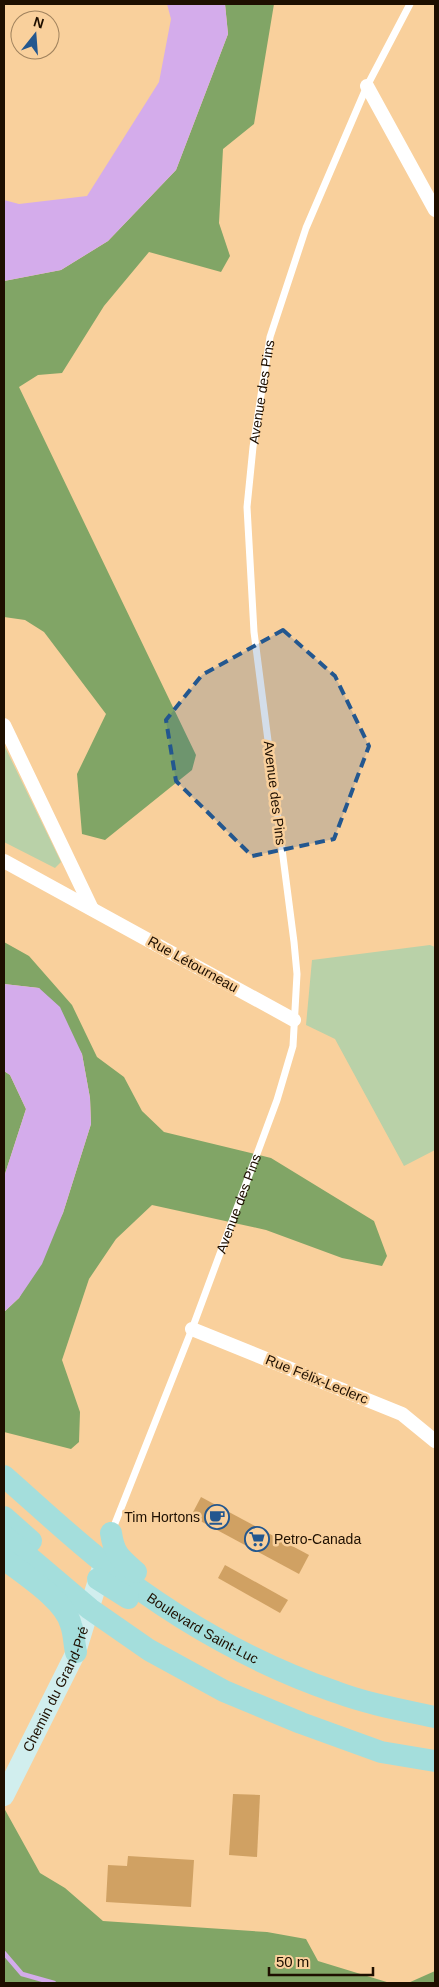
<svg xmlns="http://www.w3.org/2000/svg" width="439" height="1987" viewBox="0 0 439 1987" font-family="Arial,sans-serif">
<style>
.green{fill:#b9d1a8}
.forest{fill:#81a566}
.water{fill:#d4aceb}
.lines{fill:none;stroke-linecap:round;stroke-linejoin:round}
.stream{stroke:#d4aceb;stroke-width:4.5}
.building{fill:#d0a163}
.lane{stroke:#fff;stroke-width:7}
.street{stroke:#fff;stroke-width:14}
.secondary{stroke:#d1eeee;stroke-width:20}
.primary{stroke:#a4dedc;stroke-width:22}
.marked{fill:#23578f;fill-opacity:0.2;stroke:#23578f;stroke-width:4;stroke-dasharray:10 6;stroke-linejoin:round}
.labels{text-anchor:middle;stroke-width:5;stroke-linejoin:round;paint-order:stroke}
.street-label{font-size:14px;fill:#1e0f00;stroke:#f9d09c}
.poi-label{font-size:14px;fill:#1e0f00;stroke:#f9d09c;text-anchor:end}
</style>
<rect width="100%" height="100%" fill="#f9d09c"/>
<g class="green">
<path d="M4 745 61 862 55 868 4 842Z"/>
<path d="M430 945 435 947V1150L404 1166 335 1039 306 1025 312 960Z"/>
</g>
<g class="forest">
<path d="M225 4H274L254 124 223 149 219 223 230 256 221 272 149 252 104 306 62 373 38 375 19 387 196 755 192 770 105 840 82 834 77 774 106 714 44 632 25 620 4 617V281L61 270 108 241 176 170 228 34Z"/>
<path d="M4 942 29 956 72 1005 97 1057 124 1077 142 1111 164 1132 271 1158 374 1221 387 1256 382 1266 342 1258 266 1230 152 1205 116 1239 89 1279 62 1360 80 1412 79 1442 71 1449 4 1432V1312L19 1298 63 1213 91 1124 90 1098 82 1054 39 988 4 984Z"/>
<path d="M4 1071 10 1075 26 1109 4 1177Z"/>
<path d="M4 1808 40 1873 65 1888 103 1921 267 1932 306 1939 318 1961 390 1983H4Z"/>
<path d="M435 1971V1983H408Z"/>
</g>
<g class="water">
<path d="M167 4H225L228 34 176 170 108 241 61 270 4 281V200L19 204 87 196 159 82 171 19Z"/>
<path d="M4 984 39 988 60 1007 82 1054 90 1098 91 1124 63 1213 42 1264 19 1298 4 1312V1177L26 1109 10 1075 4 1071Z"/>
</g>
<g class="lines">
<path class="stream" d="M4 1953 22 1974 54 1983"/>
</g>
<g class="building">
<path d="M201 1497 309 1555 299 1574 191 1516Z"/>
<path d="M225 1565 288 1600 280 1613 218 1578Z"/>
<path d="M233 1794 260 1795 257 1857 229 1855Z"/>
<path d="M128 1856 194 1860 191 1907 106 1902 108 1865 127 1866Z"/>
</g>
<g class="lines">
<path class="lane" id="s1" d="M112 1531 192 1329 277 1100 293 1046 297 974 294 942 254 632 247 507 253 447 270 337 306 228 367 86 410 4"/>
<g class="street">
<path d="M367 86 435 210"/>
<path d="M4 725 92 909"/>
<path d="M4 861 294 1020"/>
<path d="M192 1329 402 1414 435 1441"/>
</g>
<path class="secondary" id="s2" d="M4 1796 76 1652 103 1564"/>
<g class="primary">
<path id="s3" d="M4 1476C37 1505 70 1536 104 1563 174 1618 252 1663 336 1692 368 1704 402 1710 435 1717"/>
<path d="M4 1517 31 1541"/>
<path d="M111 1533C114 1554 120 1558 136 1572"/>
<path d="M4 1536 90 1609 149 1650 224 1691 301 1723 381 1752 435 1761"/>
<path d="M4 1559C23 1574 65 1600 71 1625 74 1633 74 1643 76 1652"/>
<path d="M98 1579 128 1598"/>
</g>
</g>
<path class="marked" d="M283 630 335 676 369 746 334 839 252 856 176 781 166 720 202 675Z"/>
<defs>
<symbol id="cafe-ring" viewBox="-11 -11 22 22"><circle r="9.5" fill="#f9d09c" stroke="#23578f" stroke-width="1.5"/><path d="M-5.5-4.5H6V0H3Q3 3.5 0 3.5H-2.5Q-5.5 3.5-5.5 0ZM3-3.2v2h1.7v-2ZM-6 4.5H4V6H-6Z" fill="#23578f"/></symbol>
<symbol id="supermarket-ring" viewBox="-11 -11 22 22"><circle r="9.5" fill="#f9d09c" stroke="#23578f" stroke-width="1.5"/><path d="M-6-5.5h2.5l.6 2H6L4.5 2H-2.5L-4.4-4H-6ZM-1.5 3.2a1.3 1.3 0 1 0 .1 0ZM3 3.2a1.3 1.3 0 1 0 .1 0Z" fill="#23578f"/></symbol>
</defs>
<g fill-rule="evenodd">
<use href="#cafe-ring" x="203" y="1503" width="28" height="28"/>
<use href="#supermarket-ring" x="243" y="1525" width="28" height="28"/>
</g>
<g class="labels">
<g class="street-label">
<text dy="5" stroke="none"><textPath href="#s1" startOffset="1176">Avenue des Pins</textPath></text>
<text transform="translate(275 793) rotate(83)" y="5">Avenue des Pins</text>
<text transform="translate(193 964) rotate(29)" y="5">Rue Létourneau</text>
<text dy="5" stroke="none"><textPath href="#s1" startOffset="351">Avenue des Pins</textPath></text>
<text transform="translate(317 1379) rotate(22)" y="5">Rue Félix-Leclerc</text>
<text dy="5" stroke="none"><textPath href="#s3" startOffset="251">Boulevard Saint-Luc</textPath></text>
<text dy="5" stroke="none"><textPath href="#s2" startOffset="119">Chemin du Grand-Pré</textPath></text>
</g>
<g class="poi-label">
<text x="200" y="1522">Tim Hortons</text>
<text x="274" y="1544" text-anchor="start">Petro-Canada</text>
</g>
</g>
<rect width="439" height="1987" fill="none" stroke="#1e0f00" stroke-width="10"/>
<g transform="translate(35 35) rotate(17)"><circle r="24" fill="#f9d09c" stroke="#a1835e"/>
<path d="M0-4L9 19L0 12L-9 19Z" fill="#23578f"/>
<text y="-8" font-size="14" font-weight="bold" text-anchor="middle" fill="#1e0f00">N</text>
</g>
<path d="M269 1967v8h104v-8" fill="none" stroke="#1e0f00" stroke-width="2.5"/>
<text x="276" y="1967" font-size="15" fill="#1e0f00" stroke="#f9d09c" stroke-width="4" paint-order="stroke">50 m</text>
</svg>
